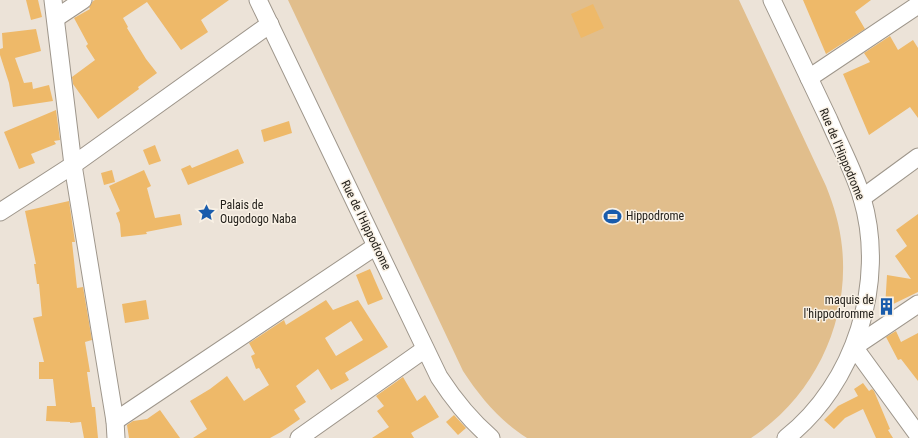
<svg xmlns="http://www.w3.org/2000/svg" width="918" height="438" viewBox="0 0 918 438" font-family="'Roboto Condensed',sans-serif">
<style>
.green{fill:#e1be8c}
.building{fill:#eeb969;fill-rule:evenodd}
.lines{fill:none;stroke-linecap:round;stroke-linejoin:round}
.minor-casing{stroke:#9e968b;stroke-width:19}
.minor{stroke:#fff;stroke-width:17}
.labels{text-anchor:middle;stroke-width:3;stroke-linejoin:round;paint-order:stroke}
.street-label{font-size:12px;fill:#23201b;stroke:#f9f1e5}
.poi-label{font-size:12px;fill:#23201b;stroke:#f9f1e5;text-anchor:start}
</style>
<rect width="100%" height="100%" fill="#ece3d8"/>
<path class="green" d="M288 0H739L826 186C834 206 840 226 842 247 850 322 814 397 751 438H527C500 421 480 397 463 371Z"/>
<g class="building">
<path d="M26 0H38L42 17 31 20Z"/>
<path d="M95 0H229L201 20 208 32 181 50 147 2 123 18 128 27 127 28 146 59 157 73 138 87 139 89 98 119 73 84 72 77 95 60 86 46 88 44 74 18 90 9 89 7 93 1Z"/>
<path d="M803 0H871L855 12 865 29 826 54Z"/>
<path d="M593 4 604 28 581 38 571 14Z"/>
<path d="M36 29 41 51 15 58 24 83 32 82 33 89 49 85 53 101 13 107 9 83 0 55V49L3 48 2 33Z"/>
<path d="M890 36 898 50 913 40 918 48V118L910 107 869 135 843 74 870 62 864 53Z"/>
<path d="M56 110 60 140 54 141 56 144 31 154 35 163 19 169 4 132Z"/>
<path d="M289 121 292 133 264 142 261 130Z"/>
<path d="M155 145 161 161 149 165 143 150Z"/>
<path d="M238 149 244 163 188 185 181 169 190 165 192 168Z"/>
<path d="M112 170 115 182 104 185 101 173Z"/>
<path d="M144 170 151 186 147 188 155 218 180 214 182 225 146 232 147 234 121 237 120 224 116 213 120 211 109 186Z"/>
<path d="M69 201 75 242H72L77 288 83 287 92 340 85 342 90 372H87L92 407H95L98 438H84L81 422 70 423V422L46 421 47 406H56L53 379H39V362H44L33 318 42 316 39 284H37L34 264H36L25 211Z"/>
<path d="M918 214V292L885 308 887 275 911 279 895 256 907 246 896 230Z"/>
<path d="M370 269 383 299 368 305 356 275Z"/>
<path d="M146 300 149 319 125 323 122 304Z"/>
<path d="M326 300 333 310 358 300 388 347 345 373 349 380 331 390 318 369 296 386 306 402 294 410 300 419 281 432 270 438H193L207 429 190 401 210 389 227 376 244 401 269 385 259 368 256 369 251 356 255 354 249 343 284 320 286 325ZM351 321 363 340 336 356 325 338Z"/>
<path d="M896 331 901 342 918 333V381L901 359 898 360 886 337Z"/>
<path d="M403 377 417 401 425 395 439 417 411 433 414 438H372L389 427 377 411 384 406 376 396Z"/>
<path d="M863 383 869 391 872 389 874 391 890 429 888 430 893 438H876L863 409 845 418 834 429 824 420 838 406 858 396 854 389Z"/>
<path d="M160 410 180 438H129L127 425 133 421 147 419Z"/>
<path d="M454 415 466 428 458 435 446 422Z"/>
</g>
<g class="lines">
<defs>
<g id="minor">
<path d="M53 0 73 165 115 421 116 438"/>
<path d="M258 0 439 377C454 400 470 420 491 438"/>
<path d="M772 0C791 40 810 80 829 120 840 146 854 171 862 198 887 282 855 384 786 438"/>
<path d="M56 18 83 0"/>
<path d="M809 78 918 5"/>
<path d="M862 198 918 157"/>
<path d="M0 212 73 165 270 24"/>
<path d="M918 304 854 347 918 435"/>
<path d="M115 421 376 246"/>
<path d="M299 438 425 349"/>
</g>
</defs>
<use href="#minor" class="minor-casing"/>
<use href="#minor" class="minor"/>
</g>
<defs>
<symbol id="sight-bare" viewBox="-9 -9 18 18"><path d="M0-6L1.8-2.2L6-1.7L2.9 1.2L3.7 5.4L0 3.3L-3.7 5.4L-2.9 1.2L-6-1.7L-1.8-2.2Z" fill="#195cac" stroke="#f9f1e5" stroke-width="2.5" paint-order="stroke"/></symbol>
<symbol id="stadium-bare" viewBox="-9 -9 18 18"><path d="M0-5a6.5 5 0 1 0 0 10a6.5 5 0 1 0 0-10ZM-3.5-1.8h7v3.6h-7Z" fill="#195cac" stroke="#f9f1e5" stroke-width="2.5" paint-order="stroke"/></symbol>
<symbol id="building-bare" viewBox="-9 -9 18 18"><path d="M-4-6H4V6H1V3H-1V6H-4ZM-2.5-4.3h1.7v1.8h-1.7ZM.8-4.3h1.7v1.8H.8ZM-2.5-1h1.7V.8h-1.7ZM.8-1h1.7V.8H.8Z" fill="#195cac" stroke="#f9f1e5" stroke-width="2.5" paint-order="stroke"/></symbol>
</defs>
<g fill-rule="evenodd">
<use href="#sight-bare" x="194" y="200" width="25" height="25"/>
<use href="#stadium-bare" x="600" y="204" width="25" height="25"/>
<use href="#building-bare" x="874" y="294" width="25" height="25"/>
</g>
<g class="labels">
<g class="street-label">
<text transform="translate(842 154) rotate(67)" y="4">Rue de l'Hippodrome</text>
<text transform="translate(366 225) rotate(64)" y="4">Rue de l'Hippodrome</text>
</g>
<g class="poi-label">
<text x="220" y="209">Palais de<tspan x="220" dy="14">Ougodogo Naba</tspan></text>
<text x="626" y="220">Hippodrome</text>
<text x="874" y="304" text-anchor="end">maquis de<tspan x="874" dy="14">l'hippodromme</tspan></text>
</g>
</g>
</svg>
